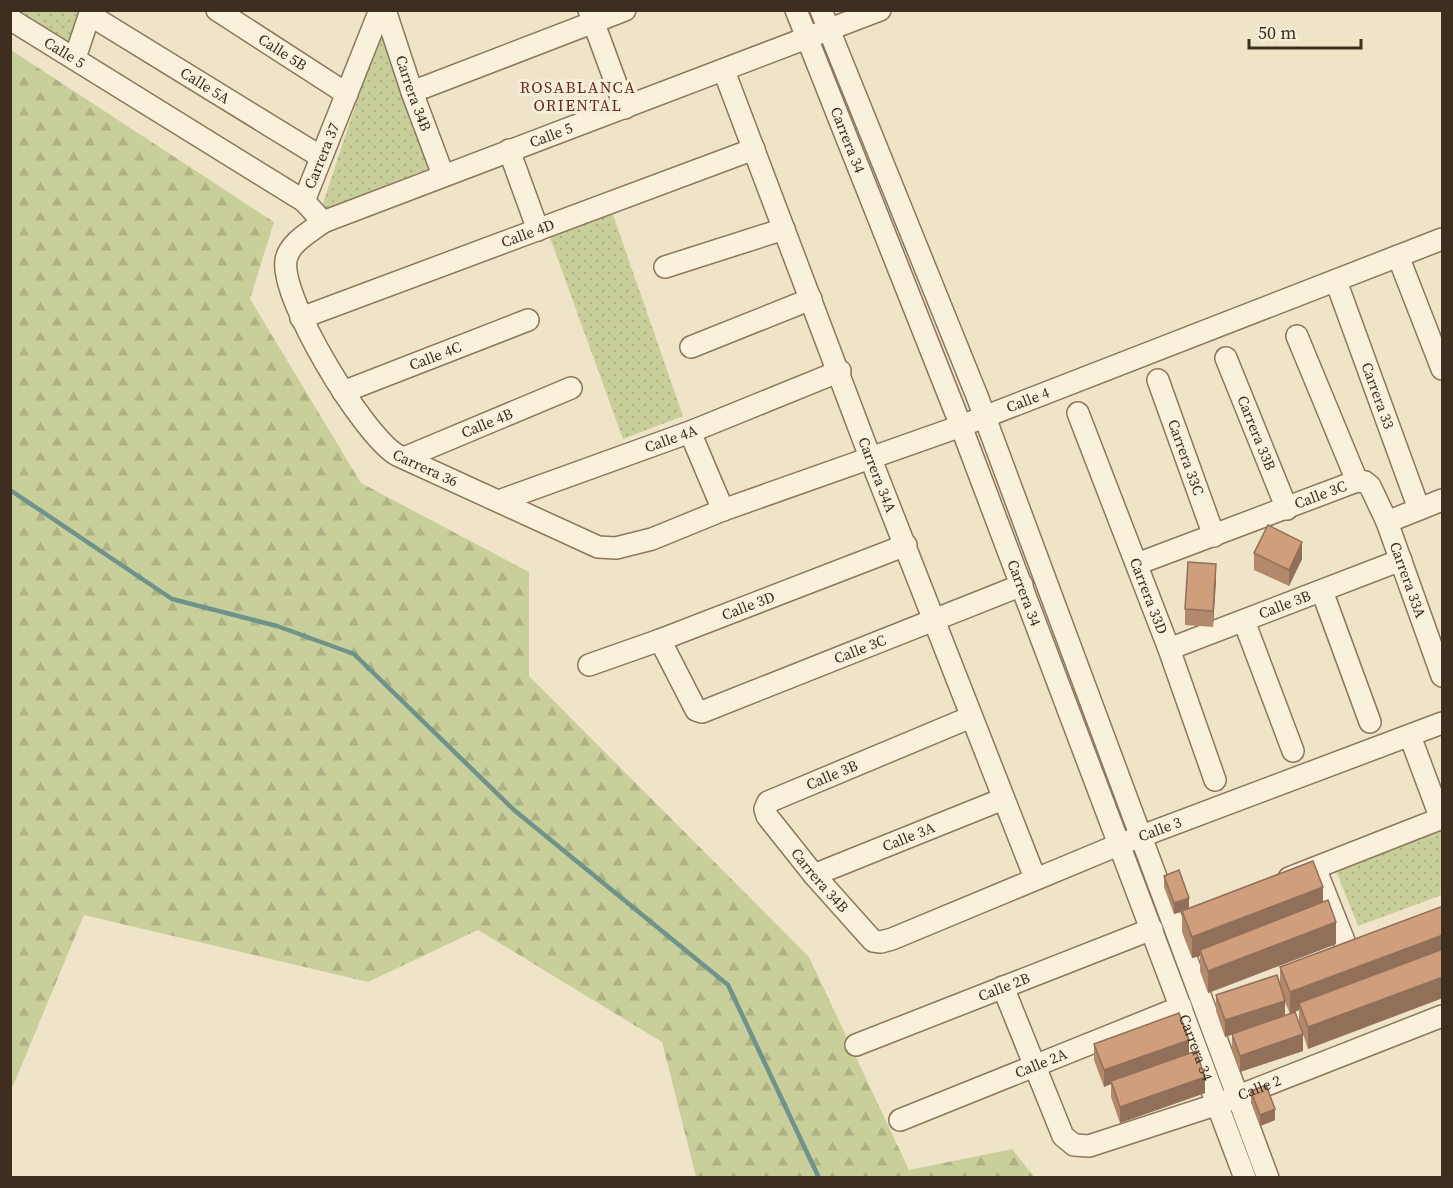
<svg xmlns="http://www.w3.org/2000/svg" width="1453" height="1188" viewBox="0 0 1453 1188" font-family="'Source Serif 4',serif">
<style>
.green{fill:url(#green-dots)}
.forest{fill:url(#forest-firs)}
.lines{fill:none;stroke-linecap:round;stroke-linejoin:round}
.stream{stroke:#6f938a;stroke-width:4.5}
.minor-casing{stroke:#8d765c;stroke-width:24}
.minor{stroke:#faf1dc;stroke-width:21}
.wall{fill:#b2896c;fill-rule:evenodd}
.shaded-wall{fill:#916f58}
.building{fill:#cf9f7d;stroke:#916f58;stroke-width:1.5}
.labels{text-anchor:middle;stroke-width:6;stroke-linejoin:round;paint-order:stroke}
.street-label{font-size:15px;fill:#3d2e20;stroke:#f7eed8}
.neighbourhood-label{font-size:16px;letter-spacing:1.5px;fill:#6b2e1e;stroke:#f7eed8}
</style>
<defs>
<pattern id="green-dots" width="8" height="8" patternUnits="userSpaceOnUse" patternTransform="scale(1.5)"><rect width="8" height="8" fill="#c9cf9b"/><path d="M2 2h.1M6 6h.1" fill="none" stroke="#aeb285" stroke-width="1.8" stroke-linecap="round"/></pattern>
<pattern id="forest-firs" width="22" height="20" patternUnits="userSpaceOnUse" patternTransform="scale(1.5)"><rect width="22" height="20" fill="#c9cf9b"/><path d="M5 1l3.5 6h-7zM16 11l3.5 6h-7z" fill="#aeb285"/></pattern>
</defs>
<rect width="100%" height="100%" fill="#f0e4c8"/>
<g class="green">
<path d="M10 11H86L68 53Z"/>
<path d="M381 28 403 99 430 168 320 212Z"/>
<path d="M612 212 683 416 623 439 549 235Z"/>
<path d="M1442 824V895L1358 926 1334 866Z"/>
</g>
<path class="forest" d="M11 50 274 222 250 299 361 483 529 572V676L809 957 909 1170 1012 1149 1034 1177H696L662 1042 478 930 368 982 84 915 13 1086 11 1084Z"/>
<g class="lines">
<path class="stream" d="M10 490 172 599 277 626 354 654 514 810 728 985 819 1178"/>
<defs>
<g id="minor">
<path id="s1" d="M217 10 347 94"/>
<path id="s2" d="M380 10 304 201 323 222C310 232 289 243 286 260 280 299 363 435 397 455L598 547 616 548 652 539 723 510 961 426 1442 239"/>
<path id="s3" d="M385 10 412 92 443 175"/>
<path d="M589 10 625 108"/>
<path id="s4" d="M796 10 961 426 1245 1178"/>
<path d="M821 10 977 396 1268 1178"/>
<path id="s5" d="M90 15 321 157"/>
<path id="s6" d="M10 19 304 201"/>
<path d="M75 58 91 10"/>
<path id="s7" d="M724 71 870 457 1035 878"/>
<path d="M412 92 625 10"/>
<path d="M509 150 538 230"/>
<path id="s8" d="M323 222 880 10"/>
<path d="M1398 256 1442 369"/>
<path d="M665 267 784 229"/>
<path id="s9" d="M1336 281 1419 509"/>
<path id="s10" d="M301 318 754 149"/>
<path d="M1297 336 1357 481"/>
<path d="M691 347 811 299"/>
<path id="s11" d="M1226 358 1287 509"/>
<path id="s12" d="M1158 380 1214 536"/>
<path id="s13" d="M343 392 528 320"/>
<path id="s14" d="M1078 413 1169 649 1215 780"/>
<path d="M690 432 723 510"/>
<path id="s15" d="M404 458 571 388"/>
<path id="s16" d="M499 501 690 432 840 371"/>
<path d="M1387 522 1442 500"/>
<path id="s17" d="M1137 564 1357 481 1365 482 1370 486 1387 522 1442 676"/>
<path d="M1322 591 1370 722"/>
<path d="M1244 621 1293 751"/>
<path id="s18" d="M660 640 696 710 702 712 1022 585"/>
<path id="s19" d="M1169 649 1401 560"/>
<path id="s20" d="M589 665 660 640 906 545"/>
<path id="s21" d="M971 717 768 802 765 809 767 816 814 875 873 941 881 942 892 939 1118 845 1442 723"/>
<path d="M1410 736 1441 819"/>
<path d="M1315 868 1348 951"/>
<path id="s22" d="M814 875 1003 799"/>
<path d="M1289 878 1442 818"/>
<path id="s23" d="M1003 987 1063 1136 1074 1145 1089 1146 1218 1104 1442 1016"/>
<path id="s24" d="M856 1045 1152 929"/>
<path id="s25" d="M900 1120 1181 1007"/>
</g>
</defs>
<use href="#minor" class="minor-casing"/>
<use href="#minor" class="minor"/>
</g>
<g class="wall">
<path d="M1254 553 1302 559 1289 586 1254 570Z"/>
<path d="M1216 580 1213 627 1185 625V609Z"/>
<path d="M1164 876 1189 908 1323 902 1336 944 1208 993 1200 971V956L1192 958 1182 932V912L1174 914 1164 887Z"/>
<path d="M1443 906 1308 1049 1303 1034V1051L1240 1072 1232 1050V1034L1225 1037 1216 1011V995L1280 985V967ZM1285 1002 1290 1014 1299 1010V1024L1285 1016Z"/>
<path d="M1094 1044 1189 1053 1205 1093 1120 1123 1111 1097V1084L1104 1087 1094 1060Z"/>
<path d="M1251 1091 1275 1120 1260 1126 1251 1102Z"/>
</g>
<g class="shaded-wall">
<path d="M1302 542V559L1289 586V570Z"/>
<path d="M1216 564V580L1213 627V611Z"/>
<path d="M1323 887V909L1200 950V956L1192 958V937Z"/>
<path d="M1189 898V909L1174 914V903Z"/>
<path d="M1336 922V944L1208 993V971Z"/>
<path d="M1443 935V957L1299 1003V1010L1290 1014V992Z"/>
<path d="M1443 977V998L1308 1049V1027Z"/>
<path d="M1285 1001V1017L1225 1037V1020Z"/>
<path d="M1303 1034V1051L1240 1072V1056Z"/>
<path d="M1189 1040V1056L1111 1081V1084L1104 1087V1070Z"/>
<path d="M1205 1077V1093L1120 1123V1107Z"/>
<path d="M1275 1109V1120L1260 1126V1115Z"/>
</g>
<g class="building">
<path d="M1268 525 1302 542 1289 570 1254 553Z"/>
<path d="M1188 562 1216 564 1213 611 1185 609Z"/>
<path d="M1313 861 1323 887 1192 937 1182 911Z"/>
<path d="M1179 870 1189 898 1174 903 1164 876Z"/>
<path d="M1328 900 1336 922 1208 971 1200 950Z"/>
<path d="M1443 906V935L1290 992 1280 967Z"/>
<path d="M1443 949V977L1308 1027 1299 1003Z"/>
<path d="M1277 975 1285 1001 1225 1020 1216 995Z"/>
<path d="M1295 1012 1303 1034 1240 1056 1232 1034Z"/>
<path d="M1179 1013 1189 1040 1104 1070 1094 1044Z"/>
<path d="M1196 1051 1205 1077 1120 1107 1111 1081Z"/>
<path d="M1266 1085 1275 1109 1260 1115 1251 1091Z"/>
</g>
<g class="labels">
<g class="street-label">
<text dy="5" stroke="none"><textPath href="#s1" startOffset="78">Calle 5B</textPath></text>
<text dy="5" stroke="none"><textPath href="#s6" startOffset="64">Calle 5</textPath></text>
<text dy="5" stroke="none"><textPath href="#s5" startOffset="135">Calle 5A</textPath></text>
<text dy="5" stroke="none"><textPath href="#s3" startOffset="88">Carrera 34B</textPath></text>
<text dy="5" stroke="none"><textPath href="#s8" startOffset="244">Calle 5</textPath></text>
<text dy="5" stroke="none"><textPath href="#s4" startOffset="140">Carrera 34</textPath></text>
<text transform="translate(322 156) rotate(-68)" y="5">Carrera 37</text>
<text dy="5" stroke="none"><textPath href="#s10" startOffset="242">Calle 4D</textPath></text>
<text dy="5" stroke="none"><textPath href="#s13" startOffset="99">Calle 4C</textPath></text>
<text dy="5" stroke="none"><textPath href="#s9" startOffset="122">Carrera 33</textPath></text>
<text dy="5" stroke="none"><textPath href="#s2" startOffset="1194">Calle 4</textPath></text>
<text dy="5" stroke="none"><textPath href="#s15" startOffset="90">Calle 4B</textPath></text>
<text dy="5" stroke="none"><textPath href="#s11" startOffset="81">Carrera 33B</textPath></text>
<text dy="5" stroke="none"><textPath href="#s16" startOffset="183">Calle 4A</textPath></text>
<text dy="5" stroke="none"><textPath href="#s12" startOffset="82">Carrera 33C</textPath></text>
<text dy="5" stroke="none"><textPath href="#s2" startOffset="548">Carrera 36</textPath></text>
<text dy="5" stroke="none"><textPath href="#s7" startOffset="432">Carrera 34A</textPath></text>
<text dy="5" stroke="none"><textPath href="#s17" startOffset="196">Calle 3C</textPath></text>
<text dy="5" stroke="none"><textPath href="#s17" startOffset="351">Carrera 33A</textPath></text>
<text dy="5" stroke="none"><textPath href="#s4" startOffset="626">Carrera 34</textPath></text>
<text dy="5" stroke="none"><textPath href="#s14" startOffset="196">Carrera 33D</textPath></text>
<text dy="5" stroke="none"><textPath href="#s19" startOffset="124">Calle 3B</textPath></text>
<text dy="5" stroke="none"><textPath href="#s20" startOffset="170">Calle 3D</textPath></text>
<text dy="5" stroke="none"><textPath href="#s18" startOffset="255">Calle 3C</textPath></text>
<text transform="translate(832 775) rotate(-23)" y="5">Calle 3B</text>
<text dy="5" stroke="none"><textPath href="#s21" startOffset="708">Calle 3</textPath></text>
<text dy="5" stroke="none"><textPath href="#s22" startOffset="102">Calle 3A</textPath></text>
<text dy="5" stroke="none"><textPath href="#s21" startOffset="318">Carrera 34B</textPath></text>
<text dy="5" stroke="none"><textPath href="#s24" startOffset="159">Calle 2B</textPath></text>
<text dy="5" stroke="none"><textPath href="#s4" startOffset="1112">Carrera 34</textPath></text>
<text dy="5" stroke="none"><textPath href="#s25" startOffset="152">Calle 2A</textPath></text>
<text dy="5" stroke="none"><textPath href="#s23" startOffset="370">Calle 2</textPath></text>
</g>
<g class="neighbourhood-label">
<text x="578" y="93">ROSABLANCA<tspan x="578" dy="18">ORIENTAL</tspan></text>
</g>
</g>
<rect width="1453" height="1188" fill="none" stroke="#3d2e20" stroke-width="24"/>
<path d="M1249 39v9h112v-9" fill="none" stroke="#3d2e20" stroke-width="3"/>
<text x="1258" y="39" font-size="18" fill="#3d2e20" stroke="#f7eed8" stroke-width="4.5" paint-order="stroke">50 m</text>
</svg>
